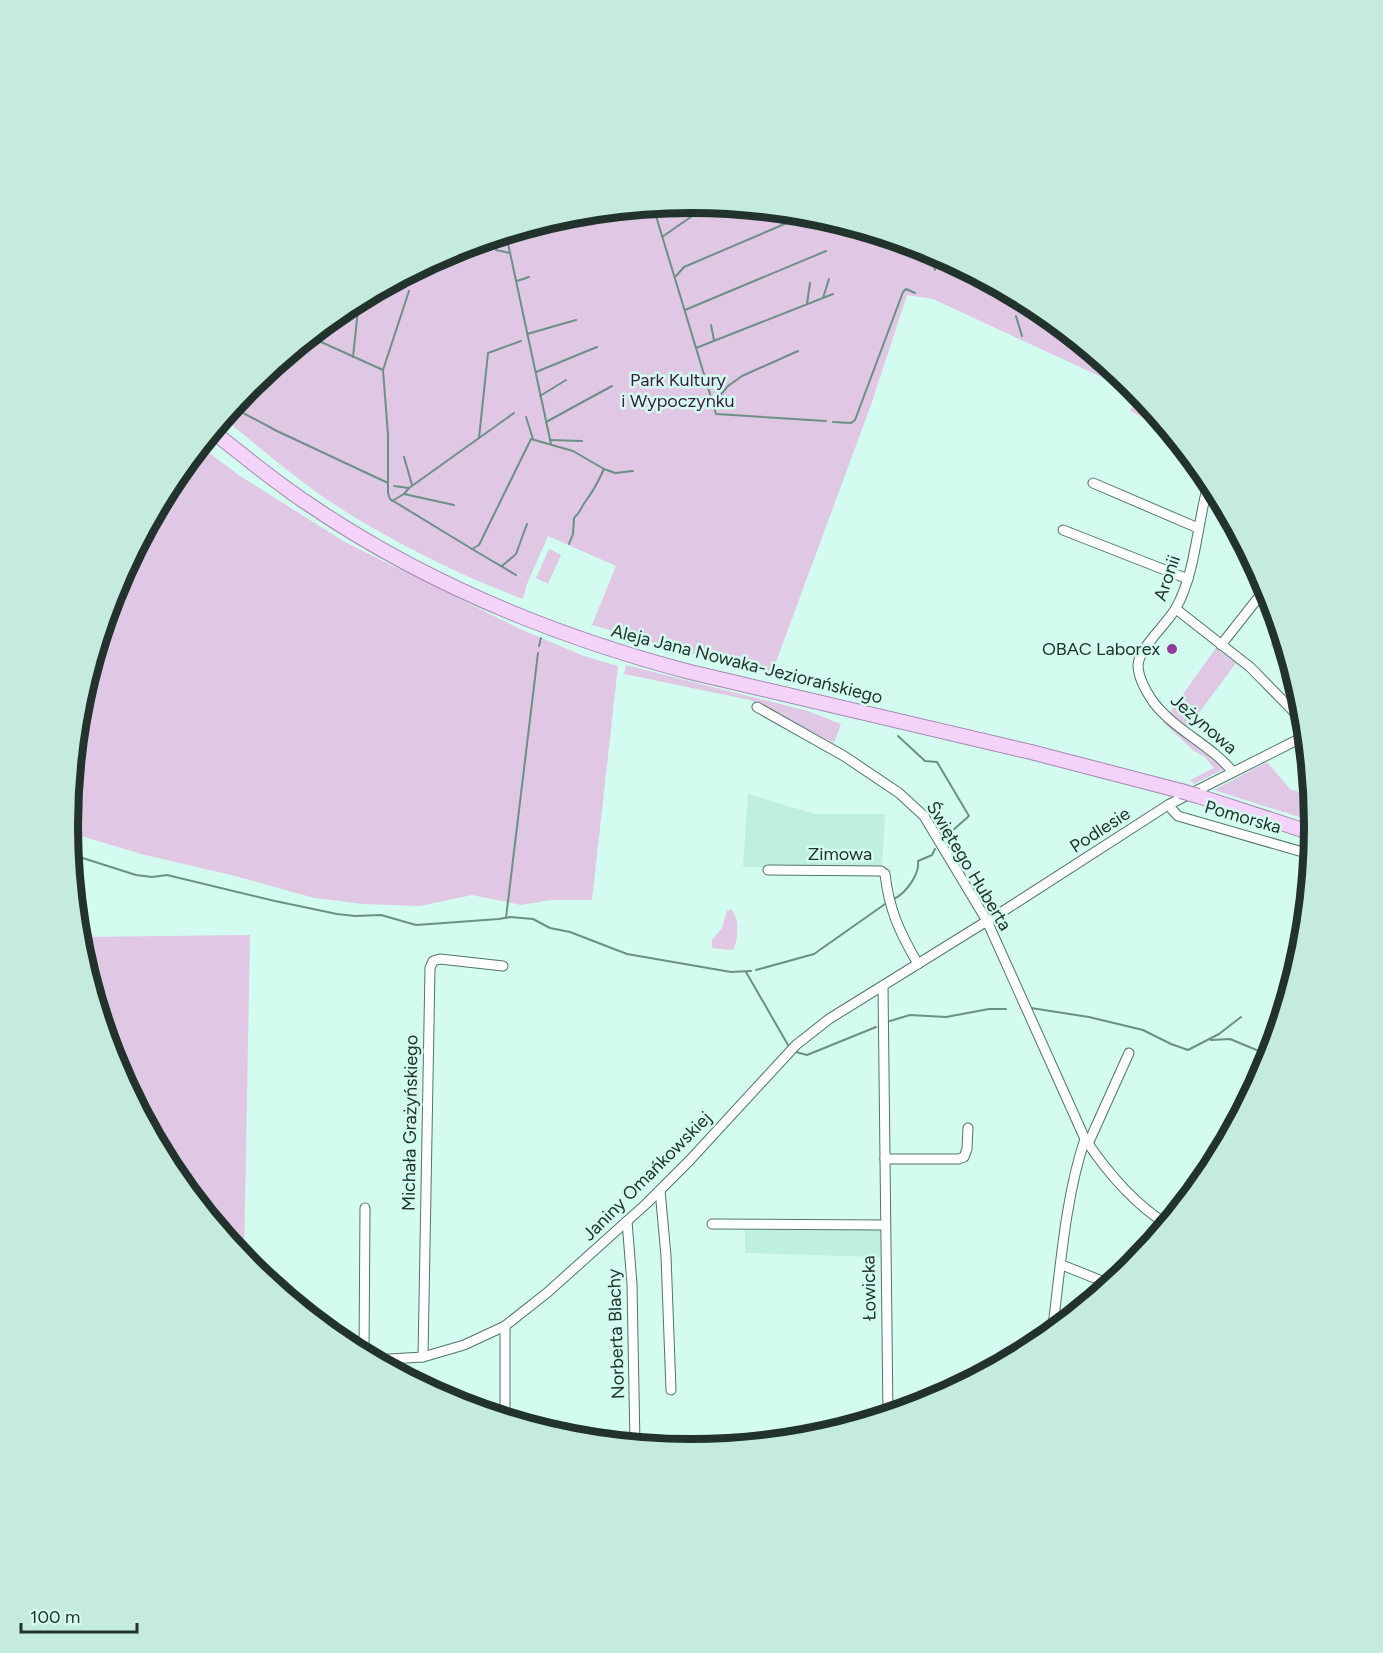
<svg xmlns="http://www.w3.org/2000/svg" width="1383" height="1653" viewBox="0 0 1383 1653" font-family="Figtree,sans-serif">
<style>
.built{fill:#bfefe0}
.green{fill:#e0c8e4}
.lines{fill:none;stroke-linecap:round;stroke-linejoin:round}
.stream{stroke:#6c9085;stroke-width:2}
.street-casing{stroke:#51756b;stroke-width:11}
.primary-casing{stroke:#a588ae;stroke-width:16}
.street{stroke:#fff;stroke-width:9}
.primary{stroke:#f4d3f8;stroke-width:14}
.primary-bridge-casing{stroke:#a588ae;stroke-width:16;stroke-linecap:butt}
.primary-bridge{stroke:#f4d3f8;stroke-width:14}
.poi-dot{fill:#9438a2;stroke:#d3fbef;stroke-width:2}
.labels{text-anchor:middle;stroke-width:5;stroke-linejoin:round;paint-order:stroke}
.park-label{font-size:18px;fill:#3d1a43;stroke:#d3fbef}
.street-label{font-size:18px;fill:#22322d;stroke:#d3fbef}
.poi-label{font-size:18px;fill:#22322d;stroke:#d3fbef;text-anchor:end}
.rim{fill:none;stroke:#22322d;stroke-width:8}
</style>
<rect width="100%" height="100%" fill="#d3fbef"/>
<g class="built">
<path d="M748 794 815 814H885L882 867H743Z"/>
<path d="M745 1224 880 1227V1257L745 1253Z"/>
</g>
<g class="green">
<path d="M692 203 814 215 931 250 1038 308 1133 386 1172 433 1130 411 1140 395 933 299 907 295 872 402 772 673 687 652 592 625 616 566 548 536 527 584 523 599C469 579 416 553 366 524 316 496 268 454 223 418L251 385 345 307 453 250 570 214Z"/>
<path d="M200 446 240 476 345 542 520 629 584 656 618 666 592 900H551L521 905 472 895 420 906 364 904 314 898 235 876 141 854 68 832 80 704 115 587 173 480Z"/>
<path d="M549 549 561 555 548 584 536 578Z"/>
<path d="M1281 631 1291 665 1270 645Z"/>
<path d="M1216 648 1236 663 1187 729 1232 765 1194 784 1190 780 1214 768 1205 757 1194 751 1163 722Z"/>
<path d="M626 665 808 711 841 724 834 743 750 700 624 674Z"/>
<path d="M1267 762 1290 789 1313 797 1315 822 1214 790Z"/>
<path d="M731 909C740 919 738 937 734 949L731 950 712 948V940L722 928 727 911Z"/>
<path d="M250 935 244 1260C219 1230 154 1161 150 1125H147L115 1065 79 948 78 937Z"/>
</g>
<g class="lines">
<g class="stream">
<path d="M653 206 716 414 826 421"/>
<path d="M821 217V228"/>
<path d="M506 234 551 444"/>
<path d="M662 237 698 212 719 205"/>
<path d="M496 250 510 253"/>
<path d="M930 250 935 270"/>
<path d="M676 276 684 267 808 214"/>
<path d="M517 281 529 277"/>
<path d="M1008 292 1012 304"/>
<path d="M823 298 829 279"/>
<path d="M1011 302 1031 304"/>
<path d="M807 304 810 283"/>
<path d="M685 310 826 251"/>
<path d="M1016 316 1022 336"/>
<path d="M711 325 714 340"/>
<path d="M527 334 576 320"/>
<path d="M310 337 383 370 388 435V493L390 499 472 549 479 545 531 439 573 451 604 469 615 473 633 471"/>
<path d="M696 348 833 294"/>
<path d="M353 357 359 300"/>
<path d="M1093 368 1097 357"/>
<path d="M383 370 409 291"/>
<path d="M536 372 597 347"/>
<path d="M540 396 566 380"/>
<path d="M713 404 728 386 742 376 798 351"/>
<path d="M232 407 277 431 388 483"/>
<path d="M526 417 533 439"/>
<path d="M546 422 612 386"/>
<path d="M833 422 851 423 855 420 903 292 906 289 915 293"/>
<path d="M479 438 488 353 521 341"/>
<path d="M550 440 582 441"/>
<path d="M404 457 412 485"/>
<path d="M394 486 409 488"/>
<path d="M404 494 454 505"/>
<path d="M392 501 404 494 409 488 514 413"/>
<path d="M569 544 573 534 574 518C581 512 580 509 585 502 593 492 598 482 604 469"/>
<path d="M472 549 516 575"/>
<path d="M502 566 516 554 527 524"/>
<path d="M539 646 541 638"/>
<path d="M898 736 925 761 937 762 969 816 944 838"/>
<path d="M70 854 136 875 152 877 167 875 275 901 337 914 355 916 381 915 416 925 499 919 510 917 533 919 550 928 570 932 627 954 731 972 751 971"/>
<path d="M894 899C906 893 920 874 918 861L932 855 935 849"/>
<path d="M506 918 538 653"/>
<path d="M756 970 814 954 885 904"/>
<path d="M746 972 788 1045"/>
<path d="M1031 1008 1089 1017 1143 1030 1171 1044 1188 1050 1219 1034 1241 1017"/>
<path d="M890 1021 910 1015 946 1017 989 1009H1006"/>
<path d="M1211 1040 1230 1039 1271 1056"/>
<path d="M796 1052 807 1055 876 1027"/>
</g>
<defs>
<g id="street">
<path d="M1093 483 1198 528"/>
<path d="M1207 489C1197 527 1195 574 1176 608 1167 624 1139 648 1138 665 1138 678 1147 693 1154 703 1176 731 1211 745 1233 772"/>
<path d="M1063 530 1188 579"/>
<path d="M1176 609 1250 667 1305 723"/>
<path d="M1221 645 1262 593"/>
<path d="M757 707 844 756 899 793 924 816 987 921 1085 1139C1107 1172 1134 1204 1168 1225"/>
<path d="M1168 805 1178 816 1313 855"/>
<path d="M768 870 881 871 885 874C889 910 900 933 918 964"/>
<path d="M883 986 888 1416"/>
<path d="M1088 1144 1129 1053"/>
<path d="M885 1159H959L964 1157 967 1149 968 1128"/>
<path d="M660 1190 666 1256 671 1390"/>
<path d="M627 1221 632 1284 635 1445"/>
<path d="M712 1224 885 1225"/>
<path d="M1062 1265 1112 1285"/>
<path d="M1052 1334C1060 1273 1065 1197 1085 1139"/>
<path d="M364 1355 365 1208"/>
<path d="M423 1357 430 968 433 961 440 959 503 966"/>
<path d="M373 1360 423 1357 464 1345 505 1326 548 1292 646 1204 690 1160 796 1045 829 1019 1008 908 1168 805 1307 735"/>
<path d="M505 1419V1326"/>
</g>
<g id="primary">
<path d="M212 431C244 456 274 481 307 503 424 583 553 636 690 672L1031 752 1181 791"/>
<path d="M1198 796 1315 834"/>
</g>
</defs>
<use href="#street" class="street-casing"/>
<use href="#primary" class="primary-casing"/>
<use href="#street" class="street"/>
<use href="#primary" class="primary"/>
<defs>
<path id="primary-bridge" d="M1181 791 1198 796"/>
</defs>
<use href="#primary-bridge" class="primary-bridge-casing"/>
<use href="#primary-bridge" class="primary-bridge"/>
</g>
<circle class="poi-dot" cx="1172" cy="649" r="6"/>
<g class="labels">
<g class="park-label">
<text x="678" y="386">Park Kultury<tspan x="678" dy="21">i Wypoczynku</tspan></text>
</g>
<g class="street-label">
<text transform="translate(1167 578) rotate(-71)" y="6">Aronii</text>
<text transform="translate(747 664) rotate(14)" y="6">Aleja Jana Nowaka-Jeziorańskiego</text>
<text transform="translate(1204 724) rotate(41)" y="6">Jeżynowa</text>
<text transform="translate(1243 817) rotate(16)" y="6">Pomorska</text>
<text transform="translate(1100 830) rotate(-33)" y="6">Podlesie</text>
<text x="840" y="860">Zimowa</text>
<text transform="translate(969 866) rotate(59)" y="6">Świętego Huberta</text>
<text transform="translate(410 1123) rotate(-89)" y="6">Michała Grażyńskiego</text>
<text transform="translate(647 1176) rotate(-45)" y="6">Janiny Omańkowskiej</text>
<text transform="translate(869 1288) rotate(-91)" y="6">Łowicka</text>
<text transform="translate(616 1334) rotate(-92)" y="6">Norberta Blachy</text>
</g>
<g class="poi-label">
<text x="1160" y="655">OBAC Laborex</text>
</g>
</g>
<path d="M0 0H1383V1653H0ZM78 826a613 613 0 1 1 1226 0a613 613 0 1 1-1226 0Z" fill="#c5ebdf" fill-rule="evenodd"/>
<path class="rim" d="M78 826a613 613 0 1 1 1226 0a613 613 0 1 1-1226 0Z"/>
<path d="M21 1623v9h116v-9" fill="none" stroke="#22322d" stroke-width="3"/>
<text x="30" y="1623" font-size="18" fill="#22322d" stroke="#d3fbef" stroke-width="4.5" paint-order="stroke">100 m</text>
</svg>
